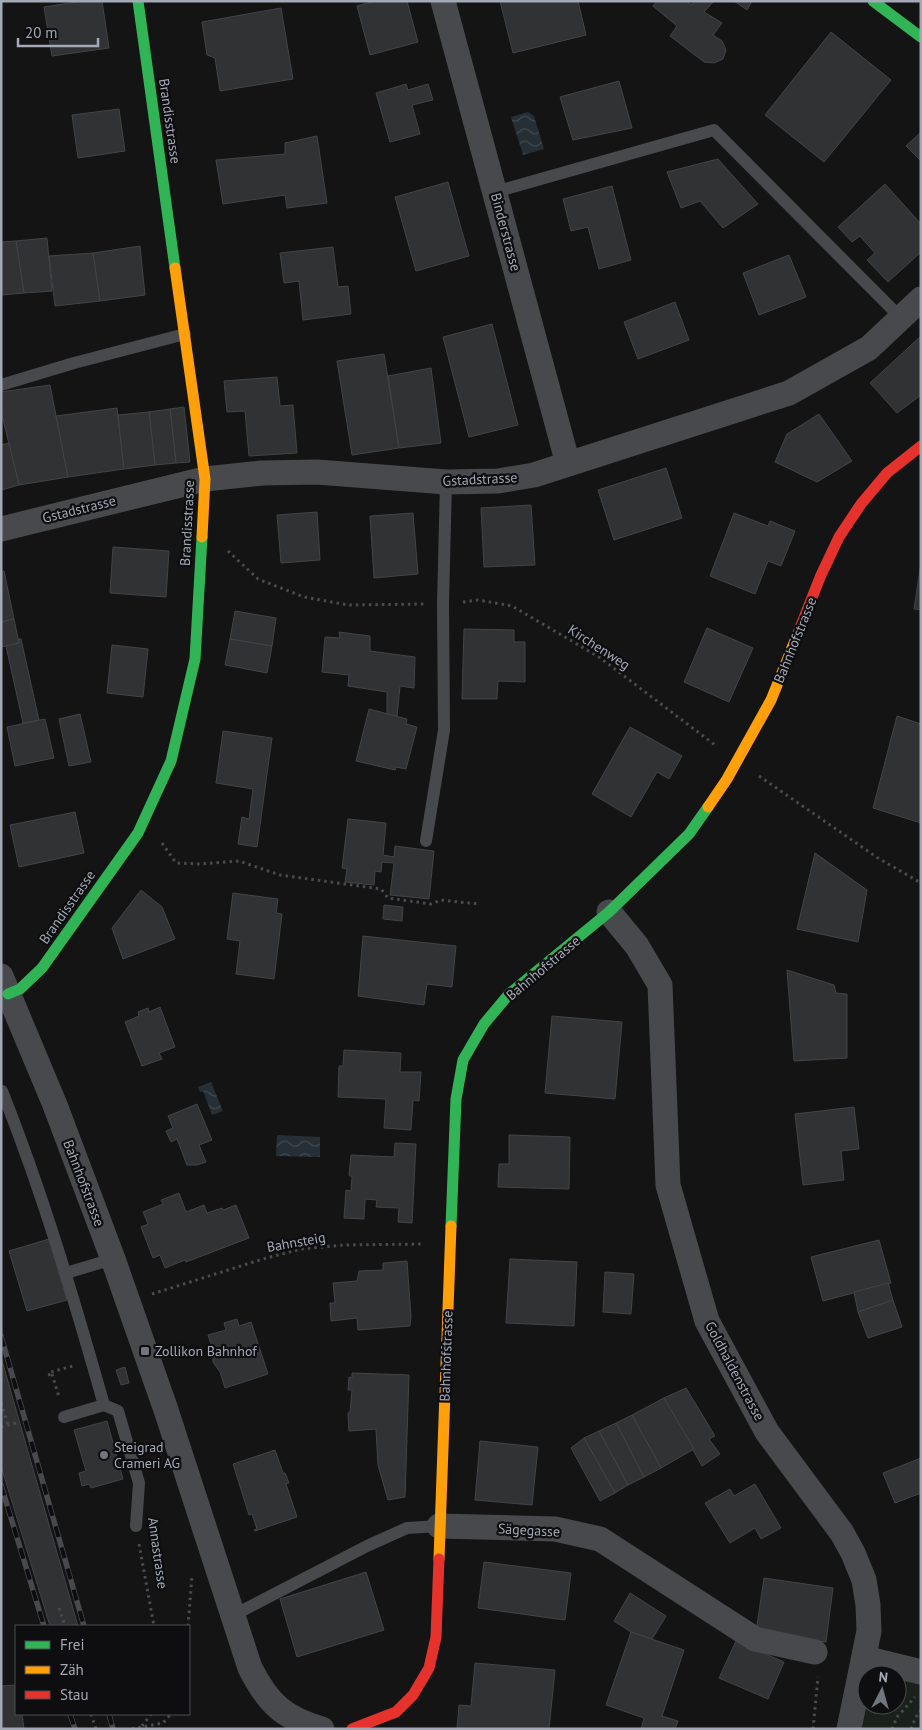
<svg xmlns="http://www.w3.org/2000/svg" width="922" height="1730" viewBox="0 0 922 1730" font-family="'PT Sans',sans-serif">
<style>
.park{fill:#19211a}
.water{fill:url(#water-waves)}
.building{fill:#313233;stroke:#424448}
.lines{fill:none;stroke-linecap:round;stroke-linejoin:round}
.path{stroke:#494b4e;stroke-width:3;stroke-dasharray:2.5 4;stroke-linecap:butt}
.lane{stroke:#47494d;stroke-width:12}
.street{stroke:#47494d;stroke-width:25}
.fast{stroke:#30b455;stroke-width:11}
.slow{stroke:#ff9f0a;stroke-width:11}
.jam{stroke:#e5322d;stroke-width:11}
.rail-casing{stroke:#47494c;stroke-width:5.5}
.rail{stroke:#0e0e10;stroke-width:4;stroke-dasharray:11;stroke-linecap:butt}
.poi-dot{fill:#71757d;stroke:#0e0e10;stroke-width:2}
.labels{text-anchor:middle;stroke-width:4.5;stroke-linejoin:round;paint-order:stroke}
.street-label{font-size:14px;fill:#a3a9b6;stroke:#0e0e10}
.poi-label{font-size:14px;fill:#a3a9b6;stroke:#0e0e10;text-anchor:start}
</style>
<defs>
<pattern id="water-waves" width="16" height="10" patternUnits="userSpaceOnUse" patternTransform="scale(1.25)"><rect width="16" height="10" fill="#262f36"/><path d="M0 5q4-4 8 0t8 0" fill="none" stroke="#424a51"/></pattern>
</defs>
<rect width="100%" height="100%" fill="#141414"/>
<path class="park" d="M897 1678 921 1681V1729H862L867 1705H897Z"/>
<g class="water">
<path d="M528 112 534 116 544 149 523 155 511 117Z"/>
<path d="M211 1082 223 1111 212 1115 203 1091 200 1092 198 1087Z"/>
<path d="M277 1135 320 1137V1157L276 1156Z"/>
</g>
<g class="building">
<path d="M83 1H102L109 48 52 56 44 7Z"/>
<path d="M375 1H407L418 42 370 55 357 6Z"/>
<path d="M500 1H578L586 35 513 53Z"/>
<path d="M657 1H687L692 5 694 1H714L704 12 722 23 713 35 722 41 726 50 723 59 714 63 704 62 670 36 677 26 653 6Z"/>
<path d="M734 1H752L747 10Z"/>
<path d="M281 8 293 79 220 91 215 58 207 55 202 22Z"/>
<path d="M831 32 891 80 824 162 765 115Z"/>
<path d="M619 81 632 128 573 140 560 97Z"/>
<path d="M406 84 408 90 428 84 433 100 412 105 420 134 390 142 376 93Z"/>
<path d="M119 109 125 151 78 158 72 115Z"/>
<path d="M921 132V161L906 146Z"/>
<path d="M317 136 327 203 287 208 285 195 223 204 216 160 285 154V143Z"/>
<path d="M718 159 758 204 723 228 700 201 681 208 667 172Z"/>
<path d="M448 182 469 256 416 271 395 197Z"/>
<path d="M885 184 921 224V252L888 282 867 260 875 253 860 236 852 242 838 227Z"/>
<path d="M612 186 631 260 599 269 588 227 571 231 563 199Z"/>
<path d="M47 238 52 291 24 293 16 241Z"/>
<path d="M16 241 24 293 1 295V242Z"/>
<path d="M140 246 145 295 100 301 93 253Z"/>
<path d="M333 247 338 287 348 286 351 314 303 320 299 281 284 283 280 253Z"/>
<path d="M93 253 100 301 55 306 49 256Z"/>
<path d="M789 255 806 297 759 315 743 273Z"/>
<path d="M675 302 689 340 638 359 624 322Z"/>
<path d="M492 324 518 425 469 437 443 337Z"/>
<path d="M921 336V395L897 413 870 383Z"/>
<path d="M384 354 399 448 352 455 337 361Z"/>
<path d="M431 368 441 443 399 448 388 376Z"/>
<path d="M277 377 280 406 293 405 297 453 249 456 245 411 227 412 224 381Z"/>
<path d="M50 385 68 477 19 485 1 411V392Z"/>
<path d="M184 407 190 462 176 463 170 409Z"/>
<path d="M117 408 124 469 68 477 56 416Z"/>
<path d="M170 409 176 463 155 465 149 412Z"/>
<path d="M149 412 155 465 124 469 118 415Z"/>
<path d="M819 414 852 461 817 482 775 462 787 434Z"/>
<path d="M9 443 19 485 1 490V445Z"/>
<path d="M666 468 682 518 614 540 598 490Z"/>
<path d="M531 505 535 565 484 567 481 508Z"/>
<path d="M317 512 320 560 281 563 277 515Z"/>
<path d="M413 513 418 574 374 578 370 516Z"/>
<path d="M734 513 768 526 770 521 795 531 781 566 768 561 755 594 710 576Z"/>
<path d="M113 547 169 551 166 597 110 593Z"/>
<path d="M921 563V610L914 609Z"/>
<path d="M4 571 14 619 1 622V572Z"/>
<path d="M235 611 276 618 272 646 230 639Z"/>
<path d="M14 619 19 643 1 647V622Z"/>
<path d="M707 628 753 648 729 702 684 682Z"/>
<path d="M464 629 514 630V642H525V682L498 681 497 699H462Z"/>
<path d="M339 632 370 636V651L415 657 414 688 400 686 397 717 387 714V692L348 686 349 675 322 672 325 637 340 638Z"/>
<path d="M18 639H21L39 720 23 723 6 646 19 643Z"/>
<path d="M230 639 272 646 267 673 225 665Z"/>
<path d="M112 645 148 649 143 697 107 693Z"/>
<path d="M369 709 407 719 406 724 417 727 406 769 396 767 395 770 356 761Z"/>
<path d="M80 714 91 762 69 766 59 719Z"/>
<path d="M897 716 921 724V823L873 808Z"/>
<path d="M45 719 54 758 15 766 7 727Z"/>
<path d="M630 727 682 756 669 779 657 772 631 817 592 794Z"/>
<path d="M223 731 272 738 257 847 238 844 242 817 249 819 253 789 216 783Z"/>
<path d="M75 812 84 853 19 867 10 825Z"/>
<path d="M348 819 386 823 383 855 394 857 395 846 434 851 429 899 390 895 394 863 382 862 381 872 375 871 374 885 345 882 347 869 342 868Z"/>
<path d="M815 853 867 890 858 942 797 929Z"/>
<path d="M141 890 162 907 175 939 123 959 112 928Z"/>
<path d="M233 893 278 899 276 913 282 914 274 979 236 974 240 941 227 939Z"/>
<path d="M384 905 403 907 402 921 383 919Z"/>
<path d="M363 936 456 946 452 987 427 984 424 1005 358 996Z"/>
<path d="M787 970 834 985 836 993 847 994V1058L794 1061Z"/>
<path d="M160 1007 175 1047 159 1053 162 1059 142 1066 125 1022 139 1016 138 1012 148 1008 149 1012Z"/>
<path d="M552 1016 622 1022 615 1099 545 1093Z"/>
<path d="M344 1050 401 1053 400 1072H421L419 1101 413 1100 411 1130 384 1128 386 1099 338 1097 339 1066H343Z"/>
<path d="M197 1104 212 1140 199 1145 206 1162 197 1165H187L177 1139 171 1142 166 1131 173 1128 168 1116Z"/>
<path d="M854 1107 859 1149 841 1151 844 1180 803 1185 795 1114Z"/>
<path d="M509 1135 570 1137 569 1189 498 1187 499 1164H509Z"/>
<path d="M395 1143 416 1144 412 1223 398 1222 399 1208 376 1207 377 1200 365 1199 364 1219 344 1218 346 1190 351 1191 352 1177 349 1175 351 1155 394 1157Z"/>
<path d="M179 1193 186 1212 204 1205 207 1213 222 1208 223 1210 236 1205 249 1238 186 1262 185 1260 165 1268 160 1255 153 1258 141 1227 148 1224 143 1212 163 1204 161 1200Z"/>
<path d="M49 1239 67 1300 27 1311 9 1251Z"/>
<path d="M879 1240 891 1283 823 1301 811 1257Z"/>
<path d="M510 1259 577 1262 574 1326 506 1323Z"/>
<path d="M407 1261 411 1317 410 1326 358 1330 357 1318 331 1321 330 1303H335L333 1283 357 1281 359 1271 383 1270V1263Z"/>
<path d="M605 1272 634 1274 631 1314 603 1312Z"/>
<path d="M888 1283 893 1300 858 1312 854 1292Z"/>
<path d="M893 1300 902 1327 868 1338 858 1312Z"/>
<path d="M237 1319 239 1326 251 1322 268 1374 225 1388 220 1372 213 1362V1350L208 1335 226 1330 224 1323Z"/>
<path d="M1 1357 78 1626H50L1 1466Z"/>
<path d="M125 1367 129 1383 121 1385 116 1370Z"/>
<path d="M352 1373 409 1375 405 1497 388 1500 378 1465 376 1429 349 1431 348 1413 350 1412 352 1390H348L349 1377 352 1378Z"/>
<path d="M686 1388 715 1436 709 1439 720 1454 702 1466 664 1398Z"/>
<path d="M664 1398 694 1449 661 1468 632 1415Z"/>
<path d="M632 1415 661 1468 644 1477 616 1423Z"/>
<path d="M107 1421 123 1479 91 1488 89 1484 82 1486 79 1473 86 1471 74 1430Z"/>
<path d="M616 1423 644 1477 628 1485 599 1431Z"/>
<path d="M599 1431 628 1485 615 1493 584 1438Z"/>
<path d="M584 1438 615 1493 600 1501 571 1448Z"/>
<path d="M480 1441 538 1447 532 1505 475 1500Z"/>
<path d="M275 1450 283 1473H285L289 1483 286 1484 297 1517 255 1531 254 1530 257 1529 252 1514 249 1515 233 1464Z"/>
<path d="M921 1458V1493L895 1503 883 1473Z"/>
<path d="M755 1484 781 1528 761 1539 755 1528 730 1543 705 1503 730 1489 734 1496Z"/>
<path d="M484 1562 571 1573 565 1620 478 1608Z"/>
<path d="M366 1572 384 1630 297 1657 280 1599Z"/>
<path d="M764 1578 833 1588 826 1642 756 1632Z"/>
<path d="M630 1593 666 1616 652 1639 631 1632 614 1621Z"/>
<path d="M631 1632 684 1650 662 1716 678 1721 675 1729H641L644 1718 606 1705Z"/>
<path d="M736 1641 784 1662 768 1699 719 1678Z"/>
<path d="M475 1663 555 1670 549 1729H457L459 1705 471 1706Z"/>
<path d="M16 1685V1714H22L24 1729H1V1686Z"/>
</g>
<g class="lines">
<g class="path">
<path d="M228 551 258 579 304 597 348 605 424 604"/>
<path d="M463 602 478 600 512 606 599 657 715 745"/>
<path d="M759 776 878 858 921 883"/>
<path d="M162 843 176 863 200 864 239 861 280 875 381 889 388 898 431 904 441 900 478 904"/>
<path d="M152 1294 263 1259 301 1249 344 1245 424 1244"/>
<path d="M52 1374 59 1397"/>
<path d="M48 1375 52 1374 51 1372 73 1366"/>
<path d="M1 1403 8 1425"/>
<path d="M1 1427 20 1422"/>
<path d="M139 1544 154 1626"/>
<path d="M59 1608 65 1626"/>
<path d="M188 1626 192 1576"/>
<path d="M91 1714 96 1729"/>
<path d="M142 1726 151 1714"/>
<path d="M132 1729 163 1723 171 1714"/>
<path d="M813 1729 818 1677"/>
<path d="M892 1729 897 1717 915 1697"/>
<path d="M911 1729 916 1717 921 1711"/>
</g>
<g class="lane">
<path d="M495 192 714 130 901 318"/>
<path d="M1 385 74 363 185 334"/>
<path d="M426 841 444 730 443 604 446 482"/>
<path d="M2 1091C43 1194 74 1299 104 1405L118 1411 139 1483 136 1526"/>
<path d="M66 1273 113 1259"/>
<path d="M64 1417 104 1405"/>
<path d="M232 1616 367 1546 407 1528 439 1526"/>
</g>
<g class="street">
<path d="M443 1 568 464"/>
<path d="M1 529 205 479 262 473 317 472 446 482 498 481 534 475 789 393 869 348 921 299"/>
<path d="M609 912 637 946 660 985 668 1185 707 1321 767 1432 842 1533 853 1553 864 1580 868 1605 869 1631 849 1729"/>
<path d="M1 976 55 1105 113 1259 166 1410 250 1668C268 1703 283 1718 322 1729"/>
<path d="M439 1526 555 1529 600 1539 755 1639 815 1652"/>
<path d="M864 1658 921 1672"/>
</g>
<g class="fast">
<path d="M138 1 175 268"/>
<path d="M873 1 921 37"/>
<path d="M8 994 20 989 42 968 138 833 171 761 195 659 202 537"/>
<path d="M451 1226 456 1099 463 1060 484 1024 509 994 609 912 689 834 708 807"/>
</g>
<g class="slow">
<path d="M175 268 205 479 202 537"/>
<path d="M708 807 727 779 771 700 796 638"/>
<path d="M439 1559 451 1226"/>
</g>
<g class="jam">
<path d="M796 638 821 575 839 537 861 504 887 473 921 446"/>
<path d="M352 1729 396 1712 413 1695 429 1668 436 1637 439 1559"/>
</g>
<defs>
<g id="rail">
<path d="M1 1336 84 1626"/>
<path d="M1 1485 44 1626"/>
<path d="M70 1714 75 1729"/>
<path d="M109 1714 113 1729"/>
</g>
</defs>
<use href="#rail" class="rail-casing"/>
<use href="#rail" class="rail"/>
</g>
<g class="poi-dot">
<rect x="140" y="1346" width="10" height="10" rx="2.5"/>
<circle cx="104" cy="1455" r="5"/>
</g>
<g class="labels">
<g class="street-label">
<text transform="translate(170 121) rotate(82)" y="5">Brandisstrasse</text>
<text transform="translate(506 232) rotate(75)" y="5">Binderstrasse</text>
<text transform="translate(480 479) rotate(-3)" y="5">Gstadstrasse</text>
<text transform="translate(79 509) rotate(-14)" y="5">Gstadstrasse</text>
<text transform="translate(187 523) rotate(-87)" y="5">Brandisstrasse</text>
<text transform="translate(795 640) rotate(-68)" y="5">Bahnhofstrasse</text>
<text transform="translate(599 647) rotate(33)" y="5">Kirchenweg</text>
<text transform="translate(67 907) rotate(-55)" y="5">Brandisstrasse</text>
<text transform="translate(543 968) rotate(-40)" y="5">Bahnhofstrasse</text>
<text transform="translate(84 1183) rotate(69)" y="5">Bahnhofstrasse</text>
<text transform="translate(296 1242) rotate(-10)" y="5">Bahnsteig</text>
<text transform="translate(446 1356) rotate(-88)" y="5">Bahnhofstrasse</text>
<text transform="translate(735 1371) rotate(62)" y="5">Goldhaldenstrasse</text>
<text transform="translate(529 1530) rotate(3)" y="5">Sägegasse</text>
<text transform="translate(158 1553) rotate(82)" y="5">Annastrasse</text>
</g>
<g class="poi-label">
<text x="155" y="1356">Zollikon Bahnhof</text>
<text x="114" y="1452">Steigrad<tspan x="114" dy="16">Crameri AG</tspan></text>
</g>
</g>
<rect width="922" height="1730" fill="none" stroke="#a3a9b6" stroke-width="5"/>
<rect x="15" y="1625" width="175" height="90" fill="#0e0e10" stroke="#4a4c52"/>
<rect x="25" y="1641" width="25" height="8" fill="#30b455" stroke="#4a4c52"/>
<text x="60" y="1650" font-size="15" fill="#a3a9b6">Frei</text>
<rect x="25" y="1666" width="25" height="8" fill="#ff9f0a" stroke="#4a4c52"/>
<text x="60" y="1675" font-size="15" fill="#a3a9b6">Zäh</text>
<rect x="25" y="1691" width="25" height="8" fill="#e5322d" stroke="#4a4c52"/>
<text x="60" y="1700" font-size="15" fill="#a3a9b6">Stau</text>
<g transform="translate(882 1690) rotate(6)"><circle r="24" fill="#0e0e10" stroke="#4a4c52"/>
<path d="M0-4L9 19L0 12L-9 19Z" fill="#71757d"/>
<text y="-8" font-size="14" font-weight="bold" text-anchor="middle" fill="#a3a9b6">N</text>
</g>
<path d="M18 38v8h80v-8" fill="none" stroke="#a3a9b6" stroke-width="2.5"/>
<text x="25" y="38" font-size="15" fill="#a3a9b6" stroke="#0e0e10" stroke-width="4" paint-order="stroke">20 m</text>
</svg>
